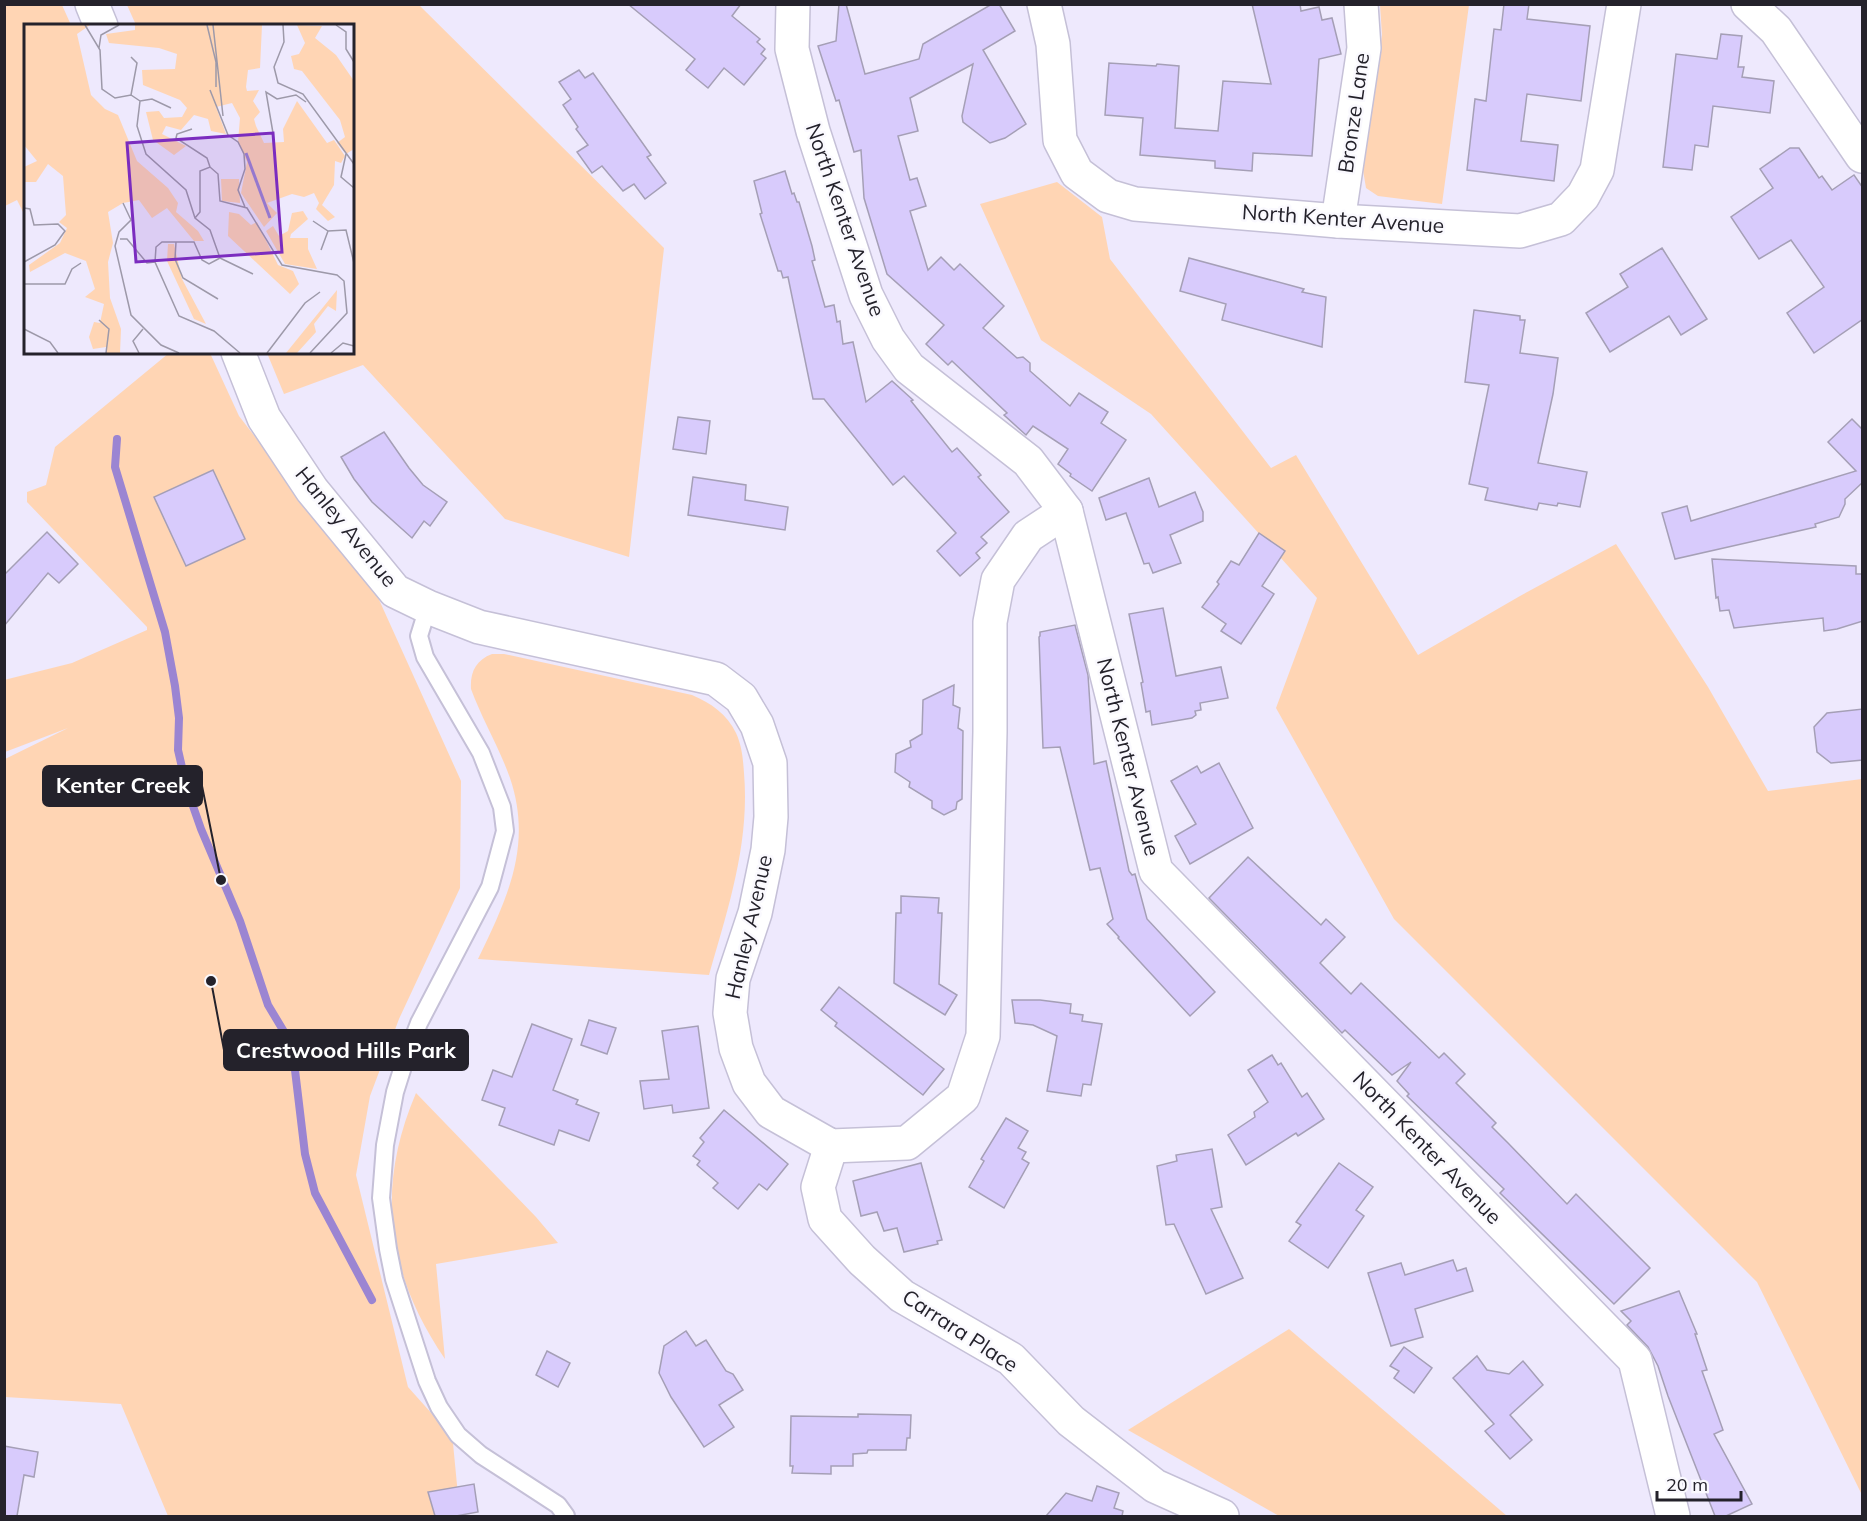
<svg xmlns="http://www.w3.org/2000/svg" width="1867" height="1521" viewBox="0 0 1867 1521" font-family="Mulish,sans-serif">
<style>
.green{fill:#ffd5b4}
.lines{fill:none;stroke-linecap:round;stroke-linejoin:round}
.stream{stroke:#9b85d2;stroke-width:8}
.building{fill:#d8cbfc;stroke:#a59fb6;stroke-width:1.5}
.service-casing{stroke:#c5c0d7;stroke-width:20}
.minor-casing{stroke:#c5c0d7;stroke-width:36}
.service{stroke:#fff;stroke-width:16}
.minor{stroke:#fff;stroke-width:33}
.labels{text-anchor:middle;stroke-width:5;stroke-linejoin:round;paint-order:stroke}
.street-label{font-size:21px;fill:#24222b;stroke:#faf9fe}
.inset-river{fill:none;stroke:#9b85d2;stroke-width:3}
.inset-road{fill:none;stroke:#9d99a9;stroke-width:1.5}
.view{fill:#7b2cbf;fill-opacity:0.15;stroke:#7b2cbf;stroke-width:3}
.inset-edge{fill:none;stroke:#24222b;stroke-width:3}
.leader{fill:none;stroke:#24222b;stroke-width:2}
.callout-dot{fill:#24222b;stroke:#faf9fe;stroke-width:2}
.callout{fill:#24222b;stroke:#24222b;stroke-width:2}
.callout-label{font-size:22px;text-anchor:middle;font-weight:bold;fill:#fff}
</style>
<rect width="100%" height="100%" fill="#eee9fd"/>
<g class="green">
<path d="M4 5H62L71 25 26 26 25 216 17 200 5 206Z"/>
<path d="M127 5H419L664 248 629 557 505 519 363 365 284 394 267 353 352 352V26L136 25Z"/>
<path d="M1380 5H1469L1442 204 1378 196 1366 188 1363 170 1382 35Z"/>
<path d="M1057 182 1102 217 1110 259 1271 468 1296 455 1418 655 1520 596 1616 544 1708 687 1768 791 1862 779V1495L1757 1282 1394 919 1276 708 1317 598 1151 414 1041 340 980 204Z"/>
<path d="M169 353H210L239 416 376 593 461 781 460 888 399 1019 370 1096 356 1175 408 1387 433 1415 452 1433 460 1516H168L121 1404 5 1397V759L68 728 5 752 4 680 72 663 147 630V627L27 502V492L46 485 55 447Z"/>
<path d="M492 654H504L692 695C711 703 727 714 736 733 742 746 743 759 744 773 750 843 728 909 709 975L478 959C507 899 533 846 510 778 499 747 482 719 471 689 470 672 476 660 492 654Z"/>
<path d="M416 1093 536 1217 558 1243 436 1264 445 1359C387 1274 375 1189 416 1093Z"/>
<path d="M1289 1329 1507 1516H1279L1128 1430Z"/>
</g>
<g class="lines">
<path class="stream" d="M117 439 115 467 165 632 175 686 179 718 178 750 187 789 201 829 240 921 268 1005 292 1045 305 1154 315 1193 372 1300"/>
</g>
<g class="building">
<path d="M628 4H741L732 16 760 39 757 42 765 49 761 54 766 58 744 85 724 68 708 88 686 70 695 59Z"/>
<path d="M839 4H846L865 74 919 59 923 44 992 4H999L1015 31 983 50 1026 124 1005 138 990 143 963 122 962 116 973 64 910 98 918 131 898 136 910 180 917 178 926 206 910 211 928 270 941 257 954 270 960 264 1004 306 983 328 1017 358 1023 357 1030 363V371L1070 406 1079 393 1108 412 1101 423 1126 440 1092 491 1070 476 1071 474 1058 464 1068 449 1033 426 1026 435 1004 415 1007 413 952 361 948 365 926 344 944 325 887 274 864 198 861 150 854 152 839 100 836 101 818 46 836 41Z"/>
<path d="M1252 4H1300L1301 11 1319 7 1322 20 1332 18 1341 54 1319 59 1312 156 1253 153 1252 171 1215 168V161L1140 155 1143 118 1105 115 1109 63 1156 66 1157 64 1179 66 1175 128 1218 131 1223 81 1271 84Z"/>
<path d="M1504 4H1529L1527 19 1590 26 1581 101 1527 94 1521 141 1558 145 1554 181 1467 170 1475 99 1486 101 1494 29 1501 30Z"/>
<path d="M1721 34 1742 36 1738 67H1744L1742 77 1774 81 1770 113 1713 106 1708 147 1695 145 1692 170 1663 167 1676 54 1717 59Z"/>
<path d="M579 70 585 78 593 73 651 155 647 157 666 183 645 199 634 184 623 191 602 166 592 173 577 152 588 145 576 129 578 127 563 105 571 99 559 82Z"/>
<path d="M1790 148H1799L1819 178 1822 176 1832 190 1854 175 1863 188V319L1814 353 1787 313 1824 287 1791 240 1759 259 1731 217 1773 188 1760 169Z"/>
<path d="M785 171 792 194 794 193 797 202H799L812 246 815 260 812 261 825 307 834 305 837 322 840 321 843 344 853 342 866 402 892 381 913 400 911 401 952 452 957 448 981 475 978 477 1009 512 981 537 987 543 976 553 980 558 960 576 937 551 956 533 904 476 893 485 824 399H813L788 277 783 278 781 271H778L760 214 762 213 754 181Z"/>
<path d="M1662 248 1707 319 1681 335 1669 316 1610 352 1586 313 1628 287 1620 274Z"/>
<path d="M1189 258 1304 289 1302 292 1326 297 1322 347 1222 320 1226 304 1180 291Z"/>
<path d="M1474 310 1520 316V320H1525L1520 353 1558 358 1553 394 1538 463 1587 472 1580 507 1558 503 1557 506 1539 503 1537 510 1485 500 1488 488 1469 484 1489 385 1465 382Z"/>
<path d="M678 417 710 421 706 454 673 449Z"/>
<path d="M1852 419 1863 430V482L1845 499V504L1839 517 1815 524 1816 527 1675 559 1662 513 1687 506 1691 521 1856 471 1828 442Z"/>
<path d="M384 432 409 468 423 485 447 502 430 526 424 521 412 538 372 502 354 479 341 457Z"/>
<path d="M213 470 245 539 186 566 154 497Z"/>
<path d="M693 477 746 485 745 500 788 507 785 530 688 515Z"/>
<path d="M1149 478 1159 507 1195 492 1203 512V521L1170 535 1181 563 1153 573 1149 563 1144 564 1126 513 1106 520 1099 498Z"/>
<path d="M47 532 78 564 59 583 48 573 4 626V575Z"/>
<path d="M1259 533 1285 551 1262 586 1274 594 1241 644 1221 631 1226 624 1202 607 1219 584 1217 582 1231 561 1239 565Z"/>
<path d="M1712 559 1856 566V574H1863V621L1837 629 1824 631 1823 618 1734 628 1729 610 1720 611 1718 597 1716 598Z"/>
<path d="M1163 608 1176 676 1221 667 1228 698 1200 703 1201 710 1195 711 1196 715 1192 718 1152 725 1150 711 1146 712 1141 683 1143 682 1129 614Z"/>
<path d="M1075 625 1088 675 1094 764 1106 761 1129 871 1132 875 1135 874 1147 919 1215 992 1190 1016 1118 938 1119 937 1107 924 1113 919 1100 868 1090 870 1060 747 1043 748 1039 637 1040 636V632Z"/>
<path d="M954 685 953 705 960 708 958 728 963 731 962 799 957 802 956 809 944 815 932 808V801L909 787 910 782 895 772 896 754 911 747 910 741 922 734 923 700Z"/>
<path d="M1863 709V760L1831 763 1817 752 1814 727 1827 713Z"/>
<path d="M1219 763 1253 828 1190 864 1175 836 1196 824 1171 781 1197 766 1201 773Z"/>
<path d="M1248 857 1321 925 1326 919 1345 937 1320 963 1351 994 1361 983 1439 1058 1444 1053 1465 1074 1456 1083 1496 1123 1492 1127 1508 1143 1567 1204 1576 1194 1650 1268 1614 1304 1500 1193 1504 1189 1407 1096 1409 1094 1397 1081 1411 1062 1392 1075 1345 1030 1342 1033 1209 898Z"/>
<path d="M901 896 939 898 938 913H942L939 984 957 995 945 1015 894 983 896 913H901Z"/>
<path d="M839 987 944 1069 923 1095 835 1026 837 1023 821 1010Z"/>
<path d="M1012 1000H1040L1071 1004 1070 1013 1083 1015 1082 1021 1102 1024 1091 1085 1083 1084 1081 1096 1047 1091 1057 1036 1033 1025 1015 1023Z"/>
<path d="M589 1020 616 1028 607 1054 581 1045Z"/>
<path d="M532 1024 572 1039 553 1090 578 1100 576 1104 599 1113 589 1141 559 1130 554 1145 499 1125 505 1108 482 1100 493 1070 512 1077Z"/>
<path d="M698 1026 709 1108 673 1113 672 1105 644 1109 640 1081 669 1079 662 1031Z"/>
<path d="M1272 1055 1278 1065 1281 1063 1302 1097 1307 1093 1324 1119 1298 1136 1296 1133 1246 1165 1228 1135 1255 1117 1254 1112 1268 1102 1248 1070Z"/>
<path d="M724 1110 788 1164 767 1190 759 1184 738 1209 713 1188 718 1183 697 1165 700 1161 693 1156 704 1142 700 1138Z"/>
<path d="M1006 1118 1028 1131 1018 1148 1026 1152 1022 1159 1029 1163 1004 1208 969 1187 984 1161 981 1159Z"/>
<path d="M1212 1149 1222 1207 1211 1209 1243 1278 1206 1294 1174 1224 1166 1225 1157 1166 1177 1161 1176 1155Z"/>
<path d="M921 1163 942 1240 937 1241 938 1244 904 1252 897 1228 884 1231 877 1212 861 1216 853 1181Z"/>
<path d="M1339 1163 1373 1187 1356 1210 1364 1216 1328 1268 1289 1241 1301 1225 1296 1222Z"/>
<path d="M1453 1260 1457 1271 1466 1268 1473 1291 1415 1309 1423 1337 1391 1346 1368 1273 1401 1263 1405 1275Z"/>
<path d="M1679 1291 1697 1334H1695L1707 1370 1702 1371 1723 1430 1714 1434 1752 1504 1726 1516H1715L1668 1396 1658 1366 1648 1347 1627 1325 1631 1321 1621 1311Z"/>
<path d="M686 1331 696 1346 706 1340 726 1371 733 1374 743 1390 719 1405 734 1427 704 1447 671 1397 659 1373 664 1346Z"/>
<path d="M1404 1347 1432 1368 1414 1393 1394 1378 1399 1371 1390 1366Z"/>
<path d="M547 1351 570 1363 558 1387 536 1375Z"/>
<path d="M1477 1356 1487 1370 1509 1374 1523 1361 1543 1385 1510 1415 1532 1440 1510 1459 1485 1431 1494 1424 1453 1378Z"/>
<path d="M858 1414 911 1415 910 1438H907L906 1450H868L867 1453 853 1454V1466H831V1474L792 1473 793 1466H790L791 1416 858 1417Z"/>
<path d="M4 1446 38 1452 34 1477 24 1475 17 1516H4Z"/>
<path d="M474 1484 478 1512 456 1516H435L428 1492Z"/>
<path d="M1097 1486 1119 1493 1114 1508 1123 1511 1122 1516H1046L1066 1493 1092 1501Z"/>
</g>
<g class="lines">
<defs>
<path id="service" d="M428 607 419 636 425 657 481 753 502 807 505 831 490 887 419 1023 406 1057 395 1092 385 1145 381 1198 388 1249 394 1279 427 1381 439 1407 458 1435 481 1455 558 1505 566 1516"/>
<g id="minor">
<path d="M92 4 101 26"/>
<path d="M793 4 792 49 813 131 866 295 888 339 909 368 1028 461 1066 511 1156 871 1635 1360 1673 1516"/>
<path d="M1044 4 1053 44 1060 140 1077 173 1108 196 1135 204 1338 221 1520 231 1561 219 1583 196 1597 170 1624 4"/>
<path d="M1748 4 1776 30 1862 156"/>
<path d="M1338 221 1364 48 1361 4"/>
<path d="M238 352 264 418 312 490 395 591 428 607 479 627 716 679 741 698 757 725 770 763 771 817 768 850 755 913 733 979 730 1013 736 1048 749 1083 771 1112 831 1146 907 1143 963 1097 983 1036 990 732V622L998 580 1028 536 1066 511"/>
<path d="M831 1146 818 1187 825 1219 862 1260 902 1296 1011 1359 1071 1421 1155 1486 1222 1516"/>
</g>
</defs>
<use href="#service" class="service-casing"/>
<use href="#minor" class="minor-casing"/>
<use href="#service" class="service"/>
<use href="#minor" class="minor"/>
</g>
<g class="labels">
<g class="street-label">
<text transform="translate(1354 113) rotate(-82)" y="7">Bronze Lane</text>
<text transform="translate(1343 219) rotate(4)" y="7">North Kenter Avenue</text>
<text transform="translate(845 220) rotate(71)" y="7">North Kenter Avenue</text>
<text transform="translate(346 527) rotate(51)" y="7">Hanley Avenue</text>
<text transform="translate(1128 757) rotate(76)" y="7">North Kenter Avenue</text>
<text transform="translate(749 927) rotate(-77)" y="7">Hanley Avenue</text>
<text transform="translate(1427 1148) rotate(46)" y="7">North Kenter Avenue</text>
<text transform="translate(960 1331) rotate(33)" y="7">Carrara Place</text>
</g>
</g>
<g transform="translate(24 24)">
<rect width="330" height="330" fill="#eee9fd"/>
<path d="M0 1H66L53 10 67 71 81 85 94 91 113 137 144 164 154 179 152 188 174 207 180 217H170L143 184 128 194 115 176 99 179 84 188 89 219 84 238 86 274 97 305 96 329H82V323L69 325 65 313 70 298 76 299 80 280 61 273 71 265 62 237 41 229 6 248 5 241 36 219 43 204 35 198 42 191 39 152 24 140 12 158H0V143L13 137 0 121ZM111 1H238L236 44 224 46 222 63 223 67 235 66 229 77 236 88 230 95 232 102 240 119 260 118 259 105 273 77 303 119 310 116 321 132 317 139 311 137 310 161 298 181 311 193 304 197 292 185 295 179 290 169 280 173 268 170 243 179 253 189 240 203 217 169 223 138 214 118 216 94 208 79 192 83 202 110 187 107 184 95 170 91 157 106 142 102 138 110 162 122 150 131 129 116 122 88 135 87 140 94 158 93 163 84 156 76 119 61 118 46 151 45 153 30 135 24 85 19 82 10 111 6ZM273 1 298 2 291 14 312 31 330 57V125L322 130 313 119 321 113 316 96 278 47 270 45 267 32 275 30 281 19ZM197 155H215L216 179 198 177ZM279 187 284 195 267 210 266 214H284V225L293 245 261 240 242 207 249 202 255 212 264 207 268 189ZM205 188 215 190 227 201 233 198 254 241 269 247 275 260 266 270 204 212ZM144 220H150L158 255 182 300 170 295 143 237ZM313 266 312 287 304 282 290 300 292 308 273 329H262Z" fill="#ffd5b4"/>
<path class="inset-river" d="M222 129 246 194"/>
<path class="inset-road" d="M61 1 76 26 78 65 91 74 107 71 116 77 113 102 122 130 162 166 171 194 186 206 196 234M183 1 192 38V63M189 1 199 92M259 1 260 18 250 43 254 59 279 70 330 140M312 1 322 8V25L330 38M75 24 77 11 95 1M186 66 204 111 214 118 220 130 221 145 214 166 221 183M107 71 113 39 107 33M116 77 128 75 147 84M168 105 153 110 152 114 183 134 186 143M249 109 242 68 253 75 272 71 282 78M322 130 317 153 330 164M99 179 107 196 95 208 91 222 107 291 137 321 155 329M0 184 6 185 10 201 34 200 41 207 31 221 0 238M171 194 176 188V147L186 143 194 150 196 177 223 184 258 241 313 251 320 257 323 289 286 329M289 197 304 207 322 206 330 239M96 215H103L123 239 131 238M152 218 151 235 159 254 194 275M297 226 304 207M196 234 185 240 178 236 170 218H138L132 223 131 238 155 292 190 307 216 329M196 234 229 250M0 260H41L48 245 57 239M75 296 85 305 82 329M0 305 26 318 34 329M115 329 109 317 119 305M243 329 281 279 296 268M307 329 319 319 330 322"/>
<path class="view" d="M249 109 258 228 112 238 103 119Z"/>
<rect width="330" height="330" class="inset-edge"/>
</g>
<path class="leader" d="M221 880L202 786M211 981L224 1050"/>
<g class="callout-dot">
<circle cx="221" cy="880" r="6"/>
<circle cx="211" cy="981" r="6"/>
</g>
<g class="callout">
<rect x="43" y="766" width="159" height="40" rx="6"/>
<rect x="224" y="1030" width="244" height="40" rx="6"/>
</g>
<g class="callout-label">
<text x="123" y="793">Kenter Creek</text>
<text x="346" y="1058">Crestwood Hills Park</text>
</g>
<rect width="1867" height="1521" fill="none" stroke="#24222b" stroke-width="12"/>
<path d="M1657 1491v9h84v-9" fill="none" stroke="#24222b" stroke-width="3"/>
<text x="1666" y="1491" font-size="18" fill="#24222b" stroke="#faf9fe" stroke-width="4.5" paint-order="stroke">20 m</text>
</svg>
